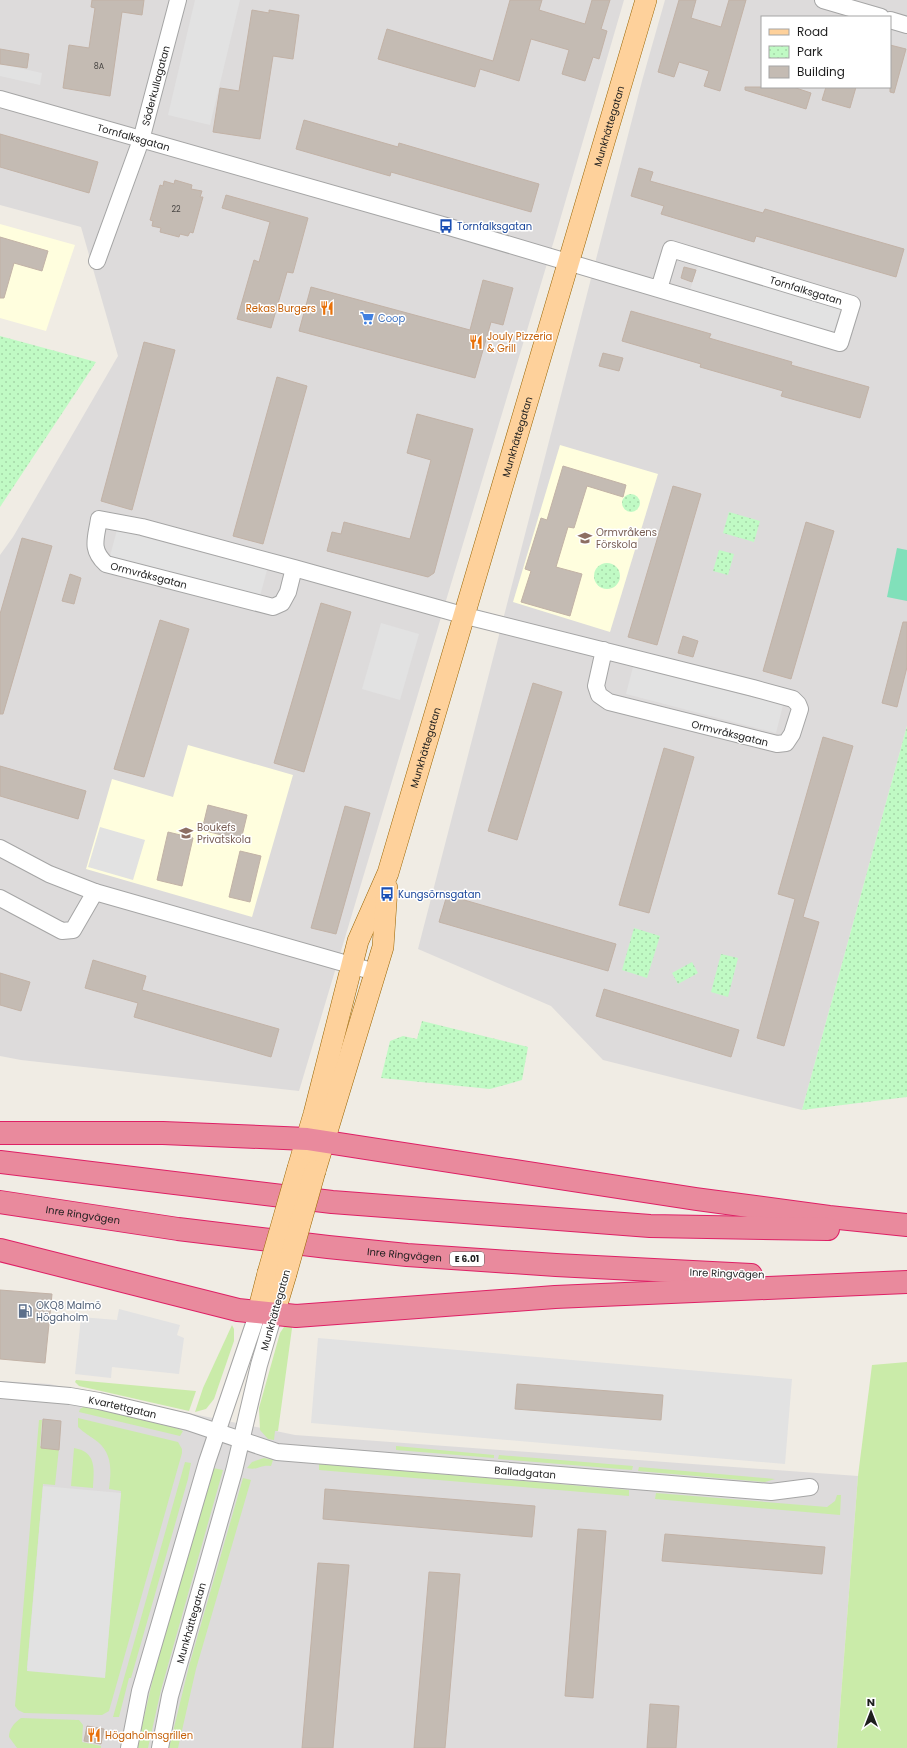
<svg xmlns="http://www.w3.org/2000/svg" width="907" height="1748" viewBox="0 0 907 1748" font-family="Poppins,sans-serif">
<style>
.residential{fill:#dddbdb;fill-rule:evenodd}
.education{fill:#fffede}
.grass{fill:#caeba9}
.park{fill:url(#park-dots)}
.pitch{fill:#81e0ba}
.parking{fill:#e2e2e2}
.building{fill:#c4bbb3;stroke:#c2b2a6}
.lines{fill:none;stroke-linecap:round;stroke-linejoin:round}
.minor-casing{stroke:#a5a5a5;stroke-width:18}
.major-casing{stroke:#996400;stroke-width:22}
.highway-casing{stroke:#de2065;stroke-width:24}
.minor{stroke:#fff;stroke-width:16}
.major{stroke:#fed19b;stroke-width:21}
.highway{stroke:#e98a9d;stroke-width:22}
.major-bridge-casing{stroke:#996400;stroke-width:22;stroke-linecap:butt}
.major-bridge{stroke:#fed19b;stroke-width:21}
.labels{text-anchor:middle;stroke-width:3;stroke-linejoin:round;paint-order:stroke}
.number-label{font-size:8px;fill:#484543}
.shield{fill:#fff;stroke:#626262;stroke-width:1}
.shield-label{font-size:9px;font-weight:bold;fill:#1e1e1e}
.street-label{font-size:10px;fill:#1e1e1e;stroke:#fff}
.transit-label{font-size:10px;fill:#164399;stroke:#fff;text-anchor:start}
.food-label{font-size:10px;fill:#c56008;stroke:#fff;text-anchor:start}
.shop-label{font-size:10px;fill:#366cbe;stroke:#fff;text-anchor:start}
.education-label{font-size:10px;fill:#785e54;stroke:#fff;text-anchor:start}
.service-label{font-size:10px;fill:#4e5e75;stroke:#fff;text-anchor:start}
</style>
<defs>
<pattern id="park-dots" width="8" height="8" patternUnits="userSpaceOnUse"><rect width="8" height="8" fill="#c0fac4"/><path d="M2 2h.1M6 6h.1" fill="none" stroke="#a5d6a8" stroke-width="1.8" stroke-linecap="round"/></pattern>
</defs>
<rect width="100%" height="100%" fill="#f0ece4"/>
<g class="residential">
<path d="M0 0H624L555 237 299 1091 21 1060 0 1056V555L13 537 118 356 81 227 0 205Z"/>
<path d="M665 0H907V726L802 1110 603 1060 551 1006 418 949 642 81ZM762 17H890V87H762Z"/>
<path d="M0 1381 49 1384 295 1435 858 1476 837 1748H0Z"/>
</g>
<g class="education">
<path d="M0 224 75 245 46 331 0 318Z"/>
<path d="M560 445 658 474 610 632 513 602Z"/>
<path d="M188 745 293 775 252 917 86 869 112 779 173 797Z"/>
</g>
<g class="grass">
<path d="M293 1321 278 1431H275L274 1440 268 1439 260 1430 259 1408 280 1333 286 1324Z"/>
<path d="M232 1325 234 1329V1341L214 1399 206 1409 195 1412 203 1388Z"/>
<path d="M907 1362V1748H837L858 1476 872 1365Z"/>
<path d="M76 1380 196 1391 189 1411 79 1386 75 1382Z"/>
<path d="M85 1406 176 1428 183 1431 180 1436 79 1412 80 1409Z"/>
<path d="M78 1418 178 1442 182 1449V1453L109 1711 102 1715 24 1713 18 1710 15 1706 39 1420H42L40 1446 59 1448 55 1485 43 1484 27 1668 105 1674 121 1491 109 1489C111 1472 113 1455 98 1442 92 1437 84 1433 78 1427Z"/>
<path d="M396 1446 494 1455V1458L396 1450Z"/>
<path d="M74 1448C97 1452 94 1469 93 1488L71 1486Z"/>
<path d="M499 1455 633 1466 632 1470 498 1459Z"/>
<path d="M264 1458 273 1460 271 1466C260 1464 258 1471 247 1468L252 1462Z"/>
<path d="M185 1462 191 1463 188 1479 131 1678H129L119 1717H113Z"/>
<path d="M319 1464 629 1490V1496L319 1470Z"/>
<path d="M639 1467 775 1479 765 1482 638 1471Z"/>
<path d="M213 1468 223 1470 161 1690 148 1748H137L156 1665Z"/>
<path d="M243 1478 251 1480 196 1669 178 1748H169L189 1666Z"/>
<path d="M656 1493 827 1507 835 1501 837 1495H841L840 1515 655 1499Z"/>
<path d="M21 1718 79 1720 83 1725 82 1742 101 1746V1748H17L9 1737C9 1729 14 1723 21 1718Z"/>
</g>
<g class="park">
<path d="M0 336 96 362 0 507Z"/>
<circle cx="631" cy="503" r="9"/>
<path d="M729 512 760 521 754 542 723 533Z"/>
<path d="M719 550 734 554 728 575 713 571Z"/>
<circle cx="607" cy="576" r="13"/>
<path d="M907 726V1097L802 1110Z"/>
<path d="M634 928 660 936 647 978 622 970Z"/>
<path d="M721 954 738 958 728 997 711 992Z"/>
<path d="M692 962 698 973 678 984 672 973Z"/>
<path d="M422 1021 528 1047 522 1080 490 1089 381 1078 390 1041 403 1036 417 1039Z"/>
</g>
<path class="pitch" d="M897 548 907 550V601L887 597Z"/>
<g class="parking">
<path d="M195 0H240L210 125 168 115Z"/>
<path d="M0 64 42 73 40 85 0 76Z"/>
<path d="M699 263 848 307 840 334 690 290Z"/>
<path d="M117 530 267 570 260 596 110 556Z"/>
<path d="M381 623 419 634 400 700 362 689Z"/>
<path d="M633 667 783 705 776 733 626 694Z"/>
<path d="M100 827 145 840 133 880 88 867Z"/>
<path d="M119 1309 180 1325 177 1335 184 1338 179 1374 112 1367 111 1378 75 1374 81 1317 117 1320Z"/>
<path d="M318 1338 792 1379 785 1464 311 1423Z"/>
<path d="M43 1486 121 1493 105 1678 27 1671Z"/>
</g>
<g class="building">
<path d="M92 0H144L142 15 122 12 110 96 63 88 69 45 89 48 95 8 91 7Z"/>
<path d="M510 0H542L539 10 585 24 592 0H610L601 29 607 31 599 59 593 57 585 81 562 74 569 50 531 39 519 81 480 69 475 87 378 59 387 29 493 61Z"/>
<path d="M679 0H696L691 18 721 27 729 0H746L720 91 704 86 709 71 679 62 674 77 658 72Z"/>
<path d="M252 10 269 13V10L299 15 293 59 273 56 260 139 213 132 220 88 239 91Z"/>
<path d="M890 45 906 49 894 93 890 92Z"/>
<path d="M0 49 29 54 27 68 0 64Z"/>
<path d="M745 87H793L811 93 806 109 745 90Z"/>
<path d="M826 87H856L850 108 822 100Z"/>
<path d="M304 120 398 147 399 143 539 184 531 212 391 172 390 176 296 149Z"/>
<path d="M0 134 98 162 89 193 0 167Z"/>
<path d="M639 168 653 172 650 181 763 213 765 209 904 249 896 277 756 236 754 242 661 214 664 206 631 196Z"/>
<path d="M175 180 192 185 191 189 202 191 200 197H203L193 233 190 232 188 236 180 234 179 237 160 232 161 228 152 226 153 221 150 220 160 185 163 186 164 181 174 184Z"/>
<path d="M226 195 308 218 293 273 287 272 271 328 237 319 254 260 259 262 270 222 222 208Z"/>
<path d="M0 237 48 251 42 271 14 263 4 298H0Z"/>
<path d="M684 267 696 270 692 282 681 278Z"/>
<path d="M483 280 513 288 503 325 491 322 475 378 299 331 311 287 470 330Z"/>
<path d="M631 311 711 334 709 338 792 362 791 365 869 387 860 418 781 396 783 391 700 367 701 364 622 341Z"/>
<path d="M144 342 175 350 132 510 101 501Z"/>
<path d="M603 353 623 358 619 371 599 366Z"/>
<path d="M277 377 307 386 263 544 233 536Z"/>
<path d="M417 414 473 429 434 573 428 577 327 551 332 532 341 534 344 522 410 539 431 460 407 453Z"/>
<path d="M563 466 626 485 623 497 587 486 574 528 568 527 556 567 582 574 570 616 521 602 531 571 525 569 541 518 547 520Z"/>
<path d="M673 486 701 494 657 645 628 637Z"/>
<path d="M806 522 834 531 791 679 763 671Z"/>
<path d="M22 538 52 546 3 714H0V614Z"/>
<path d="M70 574 81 578 74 604 62 601Z"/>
<path d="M321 603 351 612 304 772 274 763Z"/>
<path d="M160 620 189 629 144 777 114 769Z"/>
<path d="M903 622H907V667L897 707 882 703Z"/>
<path d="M683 636 698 641 693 657 678 653Z"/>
<path d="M533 683 562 692 517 840 488 831Z"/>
<path d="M823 737 853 746 803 917 819 922 784 1046 757 1038 795 899 778 894Z"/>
<path d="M664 748 694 757 649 913 619 905Z"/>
<path d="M0 766 86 791 78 819 0 796Z"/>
<path d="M208 805 247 815 241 840 202 830Z"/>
<path d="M345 806 370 813 336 934 311 928Z"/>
<path d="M168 832 193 838 182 886 157 880Z"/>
<path d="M240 851 261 856 250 902 229 897Z"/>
<path d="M447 895 616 944 608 971 439 922Z"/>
<path d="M93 960 146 976 142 990 279 1029 271 1057 134 1017 138 1003 85 988Z"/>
<path d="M0 973 30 982 21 1011 0 1005Z"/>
<path d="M604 989 739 1030 731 1057 596 1016Z"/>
<path d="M0 1290 52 1294 45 1363 0 1359Z"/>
<path d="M517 1384 663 1395 661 1420 515 1409Z"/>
<path d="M43 1419 61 1421 59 1450 41 1448Z"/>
<path d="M325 1489 535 1506 532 1537 323 1519Z"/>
<path d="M578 1529 606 1531 593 1698 565 1696Z"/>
<path d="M665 1534 825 1547 822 1574 662 1561Z"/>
<path d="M318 1563 349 1565 342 1642 333 1748H302Z"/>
<path d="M429 1572 460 1574 445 1748H414Z"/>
<path d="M650 1704 679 1706 676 1748H647Z"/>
<path d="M87 1726 104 1729 101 1744 84 1741Z"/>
</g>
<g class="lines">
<defs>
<g id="minor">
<path d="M823 0 881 17"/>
<path d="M890 20 907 25"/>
<path id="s1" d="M0 99 446 226 840 343 852 304 671 249 659 289"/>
<path id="s2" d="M97 261 141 140 178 0"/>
<path id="s3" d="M294 568 142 527 99 519C96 539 90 549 106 564L273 607 282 603 288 592 294 568 466 616 753 688 793 699 798 704 800 709 792 734 786 743 777 744 609 702 599 695 596 686 604 650"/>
<path d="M0 848 49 874 95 892 375 972"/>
<path d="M0 898 62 931 73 930 95 892"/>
<path id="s4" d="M0 1390 70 1396 99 1401 188 1422 277 1452 771 1492 810 1487"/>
<path d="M129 1748 140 1691 207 1462 258 1312"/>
<path id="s5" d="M160 1748 170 1696 234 1471 259 1365 274 1314"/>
</g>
<g id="major">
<path id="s6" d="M298 1168 314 1114 358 941 388 873 646 0"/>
<path d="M315 1171 383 947 387 888"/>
<path d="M258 1312 268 1273"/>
<path d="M274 1314 286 1274"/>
</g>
<g id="highway">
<path d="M0 1133H163L307 1139 696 1199 829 1217 907 1225"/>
<path d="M0 1162 332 1202 650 1226 828 1229"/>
<path id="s7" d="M0 1202 178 1229 328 1247 407 1255 556 1265 751 1275"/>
<path d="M0 1250 238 1310 296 1316 555 1297 907 1282"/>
</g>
</defs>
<use href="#minor" class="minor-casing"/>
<use href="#major" class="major-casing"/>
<use href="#highway" class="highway-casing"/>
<use href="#minor" class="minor"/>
<use href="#major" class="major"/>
<use href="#highway" class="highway"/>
<defs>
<g id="major-bridge">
<path d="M268 1273 298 1168"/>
<path d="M286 1274 315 1171"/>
</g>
</defs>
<use href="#major-bridge" class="major-bridge-casing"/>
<use href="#major-bridge" class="major-bridge"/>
</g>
<defs>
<symbol id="bus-bare" viewBox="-9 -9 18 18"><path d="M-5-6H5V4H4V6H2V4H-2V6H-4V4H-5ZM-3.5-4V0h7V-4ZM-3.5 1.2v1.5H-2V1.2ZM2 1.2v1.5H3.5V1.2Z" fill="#1a4fb4" stroke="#fff" stroke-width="2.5" paint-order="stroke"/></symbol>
<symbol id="restaurant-bare" viewBox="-9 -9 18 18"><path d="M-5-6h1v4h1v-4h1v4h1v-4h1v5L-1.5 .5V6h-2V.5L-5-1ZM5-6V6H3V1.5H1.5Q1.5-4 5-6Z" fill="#e8710a" stroke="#fff" stroke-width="2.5" paint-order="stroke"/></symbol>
<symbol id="supermarket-bare" viewBox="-9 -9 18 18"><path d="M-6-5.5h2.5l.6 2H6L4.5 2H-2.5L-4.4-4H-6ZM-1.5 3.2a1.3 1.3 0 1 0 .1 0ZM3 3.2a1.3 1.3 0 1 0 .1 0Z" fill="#3f7fe0" stroke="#fff" stroke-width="2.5" paint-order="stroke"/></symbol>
<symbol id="school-bare" viewBox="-9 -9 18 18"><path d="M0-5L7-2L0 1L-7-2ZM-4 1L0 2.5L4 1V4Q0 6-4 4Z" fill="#8d6e63" stroke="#fff" stroke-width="2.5" paint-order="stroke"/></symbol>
<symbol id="fuel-bare" viewBox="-9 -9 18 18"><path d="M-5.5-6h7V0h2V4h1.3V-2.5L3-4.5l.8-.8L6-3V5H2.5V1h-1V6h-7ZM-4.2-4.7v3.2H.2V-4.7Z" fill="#5c6f8a" stroke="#fff" stroke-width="2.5" paint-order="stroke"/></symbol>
</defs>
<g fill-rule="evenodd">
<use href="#bus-bare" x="436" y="216" width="20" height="20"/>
<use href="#restaurant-bare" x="317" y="298" width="20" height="20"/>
<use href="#supermarket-bare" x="357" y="308" width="20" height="20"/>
<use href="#restaurant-bare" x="466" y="332" width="20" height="20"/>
<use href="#school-bare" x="575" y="528" width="20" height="20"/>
<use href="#school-bare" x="176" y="823" width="20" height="20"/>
<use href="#bus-bare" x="377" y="884" width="20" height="20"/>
<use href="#fuel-bare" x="15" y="1301" width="20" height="20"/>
<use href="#restaurant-bare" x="84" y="1725" width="20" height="20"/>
</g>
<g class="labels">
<g class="number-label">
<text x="99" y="69">8A</text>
<text x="176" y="212">22</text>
</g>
<rect class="shield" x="450" y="1252" width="34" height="14" rx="3"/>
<g class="shield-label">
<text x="467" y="1262">E 6.01</text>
</g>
<g class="street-label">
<text dy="4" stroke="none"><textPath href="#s2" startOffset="185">Söderkullagatan</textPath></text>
<text dy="4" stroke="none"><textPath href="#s6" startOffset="1088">Munkhättegatan</textPath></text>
<text dy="4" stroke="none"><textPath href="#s1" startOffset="139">Tornfalksgatan</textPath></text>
<text transform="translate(806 290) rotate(17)" y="4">Tornfalksgatan</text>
<text dy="4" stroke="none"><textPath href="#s6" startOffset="764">Munkhättegatan</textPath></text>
<text dy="4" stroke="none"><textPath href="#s3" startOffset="294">Ormvråksgatan</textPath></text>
<text transform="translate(730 733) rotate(14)" y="4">Ormvråksgatan</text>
<text dy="4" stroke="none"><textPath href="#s6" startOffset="440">Munkhättegatan</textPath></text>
<text dy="4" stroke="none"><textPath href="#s7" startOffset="84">Inre Ringvägen</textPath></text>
<text dy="4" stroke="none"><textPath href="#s7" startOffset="408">Inre Ringvägen</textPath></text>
<text transform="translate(727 1273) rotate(2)" y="4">Inre Ringvägen</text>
<text transform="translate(275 1310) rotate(-74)" y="4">Munkhättegatan</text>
<text dy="4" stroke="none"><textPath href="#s4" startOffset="124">Kvartettgatan</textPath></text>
<text dy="4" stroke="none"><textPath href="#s4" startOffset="534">Balladgatan</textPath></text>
<text dy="4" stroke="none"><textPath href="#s5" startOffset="129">Munkhättegatan</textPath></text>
</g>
<g class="transit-label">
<text x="457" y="230">Tornfalksgatan</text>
<text x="398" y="898">Kungsörnsgatan</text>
</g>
<g class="food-label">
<text x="316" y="312" text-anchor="end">Rekas Burgers</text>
<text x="487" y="340">Jouly Pizzeria<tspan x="487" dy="12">&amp; Grill</tspan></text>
<text x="105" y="1739">Högaholmsgrillen</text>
</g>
<g class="shop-label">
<text x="378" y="322">Coop</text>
</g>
<g class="education-label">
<text x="596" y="536">Ormvråkens<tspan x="596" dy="12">Förskola</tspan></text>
<text x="197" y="831">Boukefs<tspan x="197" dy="12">Privatskola</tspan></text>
</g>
<g class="service-label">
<text x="36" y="1309">OKQ8 Malmö<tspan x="36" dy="12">Högaholm</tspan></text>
</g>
</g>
<rect x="761" y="16" width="130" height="72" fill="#ffffff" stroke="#a5a5a5"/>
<rect x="769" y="29" width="20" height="6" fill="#fed19b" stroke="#a5a5a5"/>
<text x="797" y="36" font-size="12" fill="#1e1e1e">Road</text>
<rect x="769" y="46" width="20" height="12" fill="url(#park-dots)" stroke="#a5a5a5"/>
<text x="797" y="56" font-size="12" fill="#1e1e1e">Park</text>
<rect x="769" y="66" width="20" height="12" fill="#c4bbb3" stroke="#a5a5a5"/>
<text x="797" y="76" font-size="12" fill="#1e1e1e">Building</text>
<g transform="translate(871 1712)" stroke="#ffffff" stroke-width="3" paint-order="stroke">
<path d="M0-3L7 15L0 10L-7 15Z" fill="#1e1e1e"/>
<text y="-6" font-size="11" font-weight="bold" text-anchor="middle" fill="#1e1e1e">N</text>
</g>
</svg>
